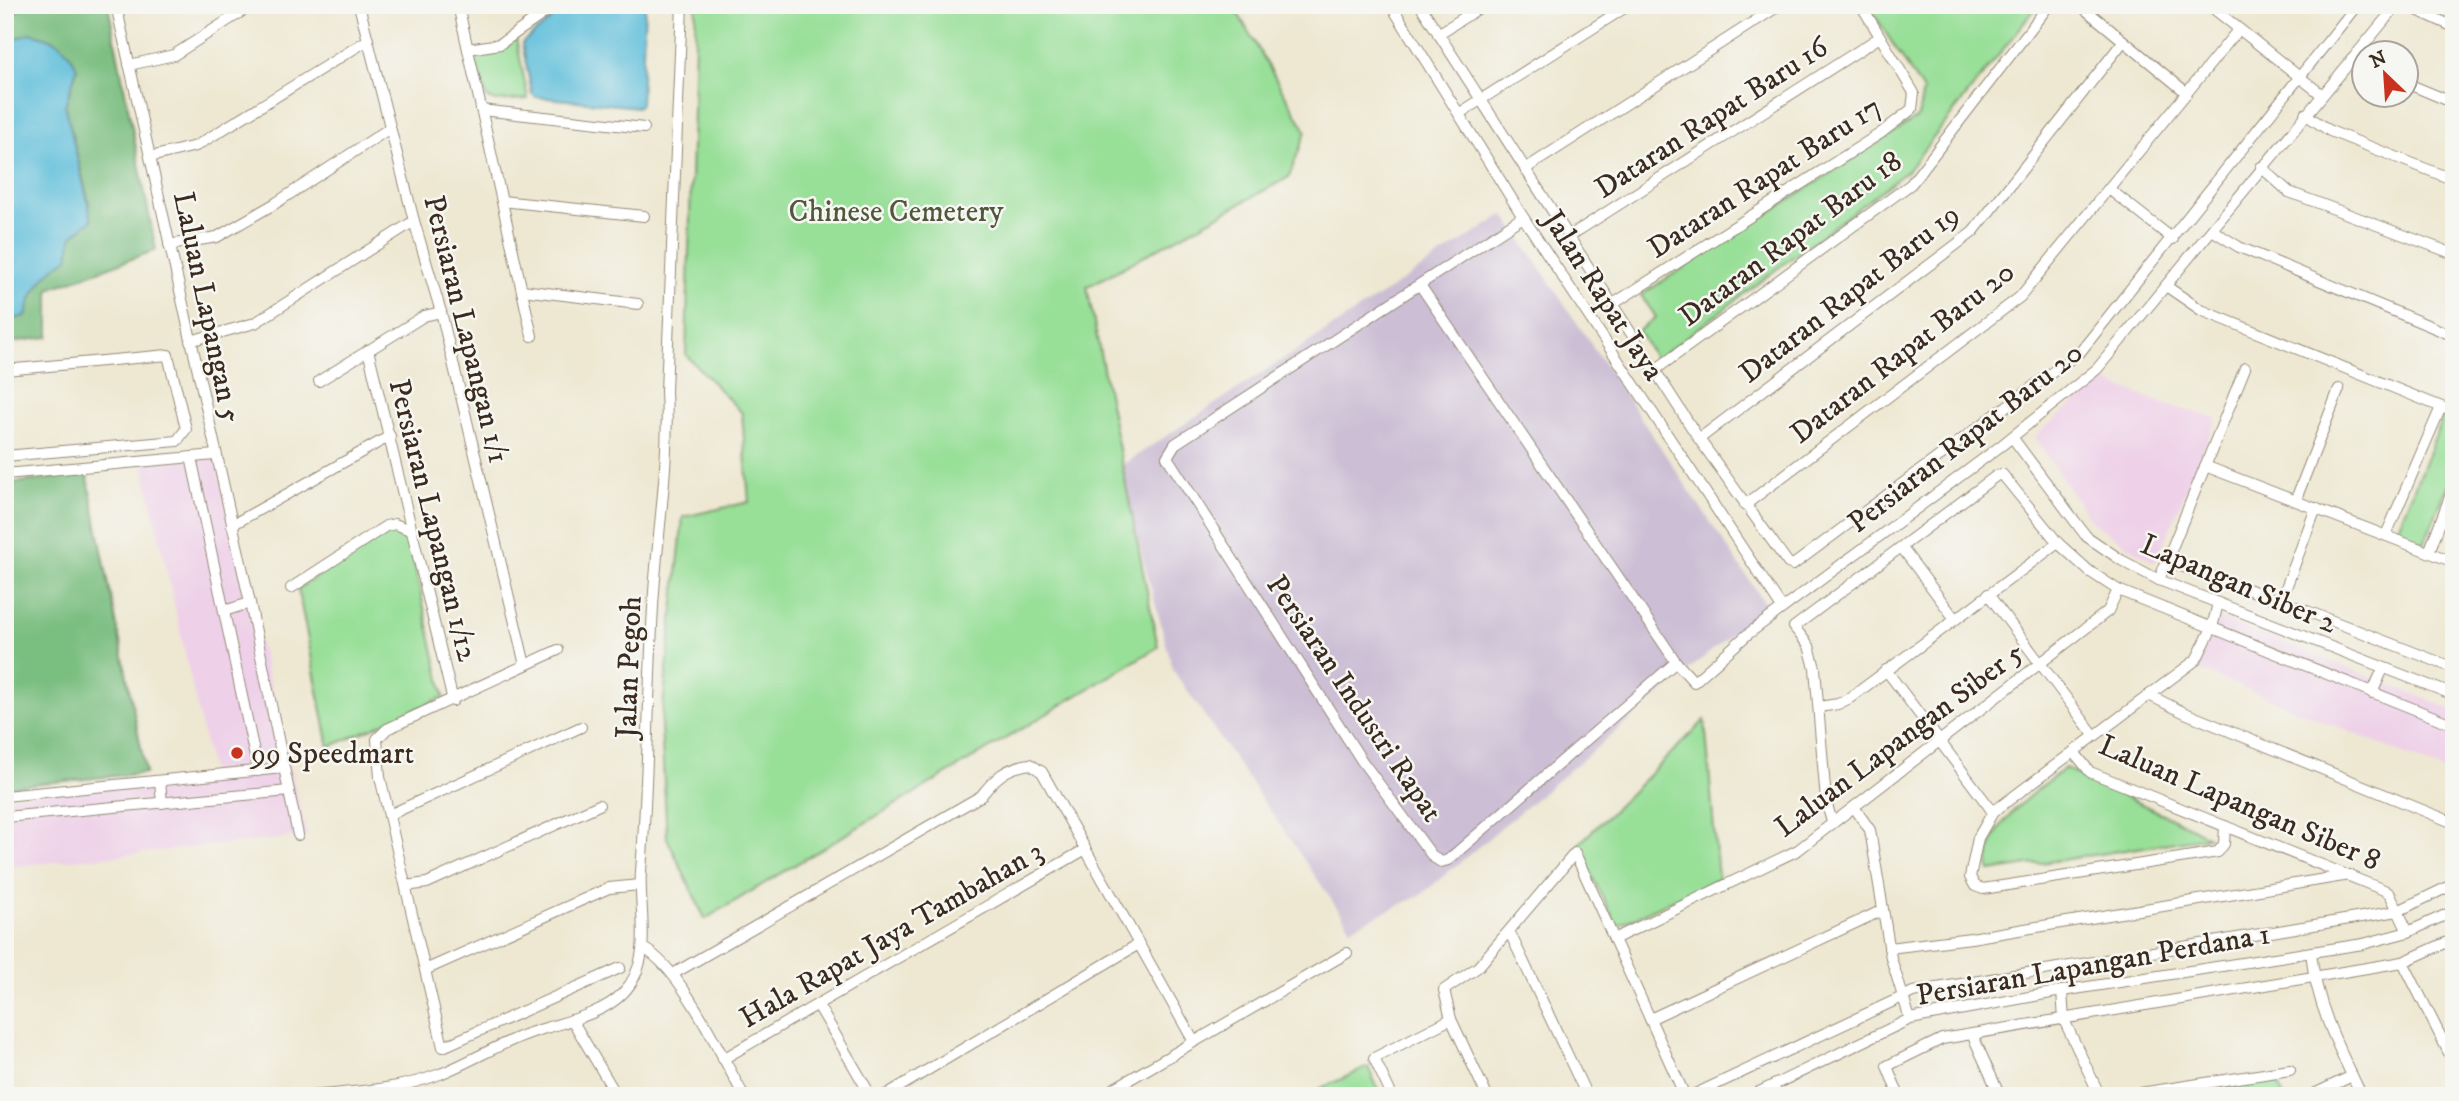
<svg xmlns="http://www.w3.org/2000/svg" width="2459" height="1101" viewBox="0 0 2459 1101" font-family="'IM FELL DW Pica',serif">
<style>
.built{fill:#eed0e8}
.industrial{fill:#ccbed4}
.green{fill:#98df98;stroke:#6a845b;stroke-width:2}
.forest{fill:#7abe80;stroke:#5a744f;stroke-width:2}
.water{fill:#5bbdda;stroke:#4b747c;stroke-width:2}
.lines{fill:none;stroke-linecap:round;stroke-linejoin:round}
.minor-casing{stroke:#948978;stroke-width:12}
.minor{stroke:#fff;stroke-width:10}
.poi-dot{fill:#c8321e;stroke:#f6f6f2;stroke-width:2.5}
.labels{text-anchor:middle;stroke-width:5;stroke-linejoin:round;paint-order:stroke}
.street-label{font-size:30px;fill:#3b2a1e;stroke:#f6f6f2}
.park-label{font-size:30px;fill:#52573c;stroke:#f6f6f2}
.poi-label{font-size:30px;fill:#3b2a1e;stroke:#f6f6f2;text-anchor:start}
</style>
<rect width="100%" height="100%" fill="#f6f6f2"/>
<filter id="ink" filterUnits="userSpaceOnUse"><feTurbulence type="fractalNoise" baseFrequency=".0143" numOctaves="2"/><feDisplacementMap in="SourceGraphic" scale="14" xChannelSelector="R" yChannelSelector="G"/><feConvolveMatrix kernelMatrix="1 2 1 2 8 2 1 2 1" color-interpolation-filters="sRGB"/></filter>
<filter id="wash" filterUnits="userSpaceOnUse"><feTurbulence type="fractalNoise" baseFrequency=".00686" numOctaves="4" result="noise"/><feDisplacementMap in="SourceGraphic" scale="28" xChannelSelector="R" yChannelSelector="G"/><feGaussianBlur stdDeviation="1.57" result="paint"/><feColorMatrix in="noise" values="0 0 0 0 0 0 0 0 0 0 0 0 0 0 0 0 0 1.4 0 .05"/><feComposite in="paint" operator="in"/></filter>
<g filter="url(#wash)">
<rect width="100%" height="100%" fill="#eee8d2"/>
<g class="built">
<path d="M2101 380 2172 407 2217 418 2155 563 2092 522 2034 437Z"/>
<path d="M214 455 307 836 5 867V797L212 775 143 464Z"/>
<path d="M2218 617 2454 710V775L2197 669Z"/>
</g>
<path class="industrial" d="M1504 214 1766 605 1421 895 1351 928 1173 670 1119 467Z"/>
<g class="green">
<path d="M696 5H1233L1306 131 1289 177 1087 287 1158 647 705 919 667 838 661 726 683 517 749 502 742 413 686 355Z"/>
<path d="M1868 5H2038L1907 171 1656 360 1638 331 1656 317 1641 295 1918 117 1923 91Z"/>
<path d="M516 38 528 99 496 101 487 98 473 54 500 48Z"/>
<path d="M2444 415 2454 419V471L2424 543 2396 532Z"/>
<path d="M400 531 408 537 444 697 329 747 298 589 385 532Z"/>
<path d="M1705 720 1718 879 1617 926 1577 846Z"/>
<path d="M2065 768 2190 827 2208 837 1990 871C1981 826 2035 792 2065 768Z"/>
<path d="M1368 1067 1381 1096H1304Z"/>
<path d="M2276 1079 2283 1096H2185Z"/>
</g>
<g class="forest">
<path d="M26 5H108L156 250 49 289V337L5 343V321L26 316C32 288 45 273 68 258L71 236 89 203 65 106 77 68 15 39 5 47V20Z"/>
<path d="M87 474 146 773 5 787V484Z"/>
</g>
<g class="water">
<path d="M569 5H645L641 104 637 107 536 97 532 94 522 43Z"/>
<path d="M31 33C56 39 66 44 77 68L65 106 92 220 72 236 68 258C45 273 32 288 26 316L5 321V47L15 39Z"/>
</g>
</g>
<g filter="url(#ink)">
<g class="lines">
<defs>
<g id="minor">
<path d="M116 5 250 603 298 835"/>
<path d="M359 5 414 221 441 312 525 665"/>
<path d="M458 5 532 336"/>
<path d="M1391 5 1523 217 1782 608"/>
<path d="M1420 5 1699 439 1788 563 1793 565 2081 351 2357 5"/>
<path d="M2080 5 2187 93"/>
<path d="M2209 5 2321 94"/>
<path d="M2406 5 2454 27"/>
<path d="M1438 34 1484 5"/>
<path d="M468 49 500 44 556 5"/>
<path d="M2351 60 2364 66"/>
<path d="M129 65 174 55 252 5"/>
<path d="M2406 83 2454 103"/>
<path d="M481 110 644 128"/>
<path d="M1460 113 1629 5"/>
<path d="M2305 114 2330 131 2454 180"/>
<path d="M150 157 196 146 368 40"/>
<path d="M2261 167 2289 192 2454 254"/>
<path d="M1525 169 1780 5"/>
<path d="M2109 189 2173 239"/>
<path d="M502 201 644 216"/>
<path d="M2212 230 2239 247 2454 336"/>
<path d="M1568 237 1880 37"/>
<path d="M169 245 217 237 276 203 390 128"/>
<path d="M1420 285 1676 662 1448 860 1441 862 1433 857 1362 761 1167 457 1175 444 1523 217"/>
<path d="M2166 286 2201 310 2454 412"/>
<path d="M522 290 638 304"/>
<path d="M1613 304 1881 133 1912 109 1914 93 1861 5"/>
<path d="M190 341 255 323 414 221"/>
<path d="M368 350 453 701"/>
<path d="M5 370 168 355 186 429 177 441 5 456"/>
<path d="M1655 370 1911 184 2049 5"/>
<path d="M319 381 424 316 441 312"/>
<path d="M2012 437 2086 536 2121 560 2159 580 2454 695"/>
<path d="M1699 439 1973 232 2122 43"/>
<path d="M191 457 258 771"/>
<path d="M2205 466 2454 562"/>
<path d="M5 474 215 455"/>
<path d="M2296 499 2339 389"/>
<path d="M1745 505 2020 297 2238 30"/>
<path d="M232 525 390 436"/>
<path d="M2386 535 2441 407"/>
<path d="M1902 548 1955 619"/>
<path d="M2429 552 2454 486"/>
<path d="M2167 561 2281 601 2454 668"/>
<path d="M2159 580 2245 368"/>
<path d="M291 588 386 526 395 524 412 531"/>
<path d="M1988 594 2094 735"/>
<path d="M2281 601 2316 508"/>
<path d="M2218 603 2212 628 2196 660 1993 812 1978 838 1970 877 1975 886 1983 889 2218 852 2224 844 2225 826"/>
<path d="M224 611 250 603"/>
<path d="M558 650 387 729 377 739 380 777 443 1047 620 968"/>
<path d="M1676 662 1694 682 1748 634 2002 445 2097 369 2397 5"/>
<path d="M1886 670 1993 812"/>
<path d="M2372 693 2383 669"/>
<path d="M2149 695 2185 713 2454 823"/>
<path d="M1819 707 1838 704 1850 698 2058 543"/>
<path d="M2074 752 2090 772 2384 890 2390 894 2408 932"/>
<path d="M160 781 162 803"/>
<path d="M5 796 283 768"/>
<path d="M1854 807 1870 830 1891 958 1910 1019"/>
<path d="M389 815 581 727"/>
<path d="M5 817 289 791"/>
<path d="M1832 822 1826 801 1815 668 1809 646 1794 627 1996 476 2002 474 2058 543 2089 571 2118 590 2454 725"/>
<path d="M406 886 427 883 599 805"/>
<path d="M1510 933 1587 1096"/>
<path d="M1614 939 1798 850 2108 611 2118 590"/>
<path d="M643 948C682 968 721 1056 744 1096"/>
<path d="M1889 948 1971 938 2349 875"/>
<path d="M2311 952C2316 1005 2339 1049 2362 1096"/>
<path d="M2403 962 2450 1055"/>
<path d="M425 970 609 888 640 885"/>
<path d="M673 974 981 796C996 777 1005 768 1030 764L1042 772 1193 1040"/>
<path d="M2062 991 2064 1020 2100 1096"/>
<path d="M818 1005 871 1096"/>
<path d="M1650 1019 1883 910"/>
<path d="M572 1020 617 1096"/>
<path d="M1972 1034 2000 1096"/>
<path d="M723 1059 1084 850"/>
<path d="M1773 1086 1778 1096"/>
<path d="M310 1096C354 1092 399 1090 440 1074 470 1062 497 1045 527 1034 557 1023 600 1017 623 993 655 960 638 911 641 871 648 783 648 695 653 607 657 534 670 464 666 391L682 5"/>
<path d="M884 1096 1137 945"/>
<path d="M1101 1096 1347 953"/>
<path d="M1392 1096 1374 1058 1451 1019"/>
<path d="M1487 1096 1451 1019 1444 990 1478 967 1575 853 1685 1096"/>
<path d="M1691 1096 1913 992 2398 911 2454 884"/>
<path d="M1751 1096 1910 1019 2062 991 2363 944 2408 932 2454 911"/>
<path d="M1899 1096 1887 1066 1942 1039 2403 962 2454 939"/>
<path d="M2121 1096 2290 1070"/>
<path d="M2310 1096 2352 1076"/>
</g>
</defs>
<use href="#minor" class="minor-casing"/>
<use href="#minor" class="minor"/>
</g>
</g>
<circle class="poi-dot" cx="237" cy="753" r="7"/>
<g class="labels">
<g class="street-label">
<text transform="translate(1711 117) rotate(-33)" y="10">Dataran Rapat Baru 16</text>
<text transform="translate(1764 177) rotate(-33)" y="10">Dataran Rapat Baru 17</text>
<text transform="translate(1790 238) rotate(-37)" y="10">Dataran Rapat Baru 18</text>
<text transform="translate(1849 293) rotate(-38)" y="10">Dataran Rapat Baru 19</text>
<text transform="translate(1604 295) rotate(57)" y="10">Jalan Rapat Jaya</text>
<text transform="translate(208 307) rotate(78)" y="10">Laluan Lapangan 5</text>
<text transform="translate(467 329) rotate(76)" y="10">Persiaran Lapangan 1/1</text>
<text transform="translate(1902 352) rotate(-38)" y="10">Dataran Rapat Baru 20</text>
<text transform="translate(1965 437) rotate(-38)" y="10">Persiaran Rapat Baru 20</text>
<text transform="translate(434 520) rotate(76)" y="10">Persiaran Lapangan 1/12</text>
<text transform="translate(2239 583) rotate(23)" y="10">Lapangan Siber 2</text>
<text transform="translate(628 667) rotate(-88)" y="10">Jalan Pegoh</text>
<text transform="translate(1355 698) rotate(56)" y="10">Persiaran Industri Rapat</text>
<text transform="translate(1899 739) rotate(-37)" y="10">Laluan Lapangan Siber 5</text>
<text transform="translate(2240 802) rotate(23)" y="10">Laluan Lapangan Siber 8</text>
<text transform="translate(891 934) rotate(-30)" y="10">Hala Rapat Jaya Tambahan 3</text>
<text transform="translate(2093 964) rotate(-10)" y="10">Persiaran Lapangan Perdana 1</text>
</g>
<g class="park-label">
<text x="896" y="221">Chinese Cemetery</text>
</g>
<g class="poi-label">
<text x="251" y="763">99 Speedmart</text>
</g>
</g>
<rect width="2459" height="1101" fill="none" stroke="#f6f6f2" stroke-width="28"/>
<g transform="translate(2385 74) rotate(335)"><circle r="33" fill="#f6f6f2" stroke="#aba49d" stroke-width="2"/>
<path d="M0-5L12 26L0 18L-12 26Z" fill="#c8321e"/>
<text y="-10" font-size="19" font-weight="bold" text-anchor="middle" fill="#3b2a1e">N</text>
</g>
</svg>
